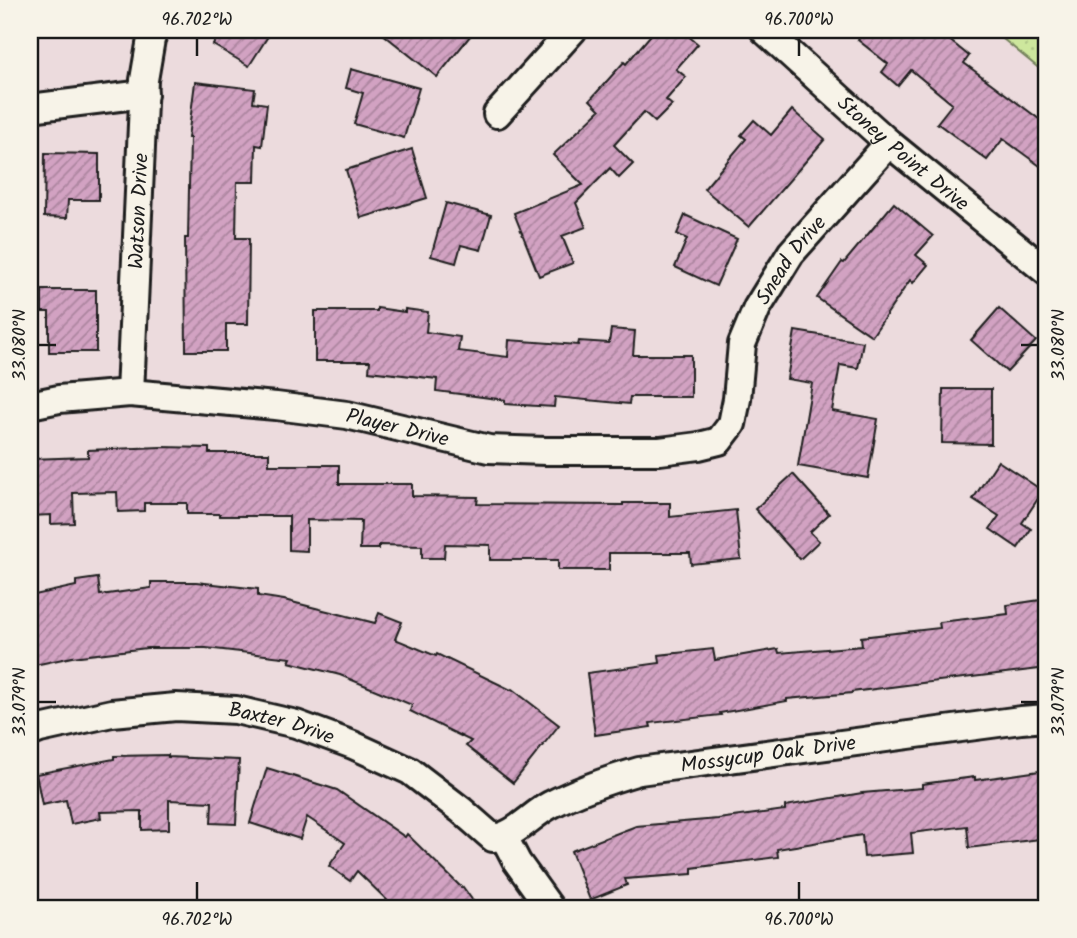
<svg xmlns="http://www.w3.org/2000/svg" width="1077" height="938" viewBox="0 0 1077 938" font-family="Kalam,sans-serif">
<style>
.grass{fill:url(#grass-dots);stroke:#74825c;stroke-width:2}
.building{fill:url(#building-hatch);stroke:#1c1c1c;stroke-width:2}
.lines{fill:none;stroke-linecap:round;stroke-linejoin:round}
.minor-casing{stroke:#1c1c1c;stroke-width:32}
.minor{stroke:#f7f3e8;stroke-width:26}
.ticks{fill:none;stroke:#1c1c1c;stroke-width:2.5}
.labels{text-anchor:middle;stroke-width:5;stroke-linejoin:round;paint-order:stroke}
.street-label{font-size:21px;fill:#1c1c1c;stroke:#f7f3e8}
.neatline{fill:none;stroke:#1c1c1c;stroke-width:2.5}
.ticks-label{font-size:18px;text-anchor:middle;fill:#1c1c1c}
</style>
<defs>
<pattern id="grass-dots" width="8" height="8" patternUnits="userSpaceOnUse" patternTransform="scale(1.75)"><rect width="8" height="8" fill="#cde79d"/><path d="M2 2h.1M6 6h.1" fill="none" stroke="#afc687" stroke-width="1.8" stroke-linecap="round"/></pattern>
<pattern id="building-hatch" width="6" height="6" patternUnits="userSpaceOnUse" patternTransform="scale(1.75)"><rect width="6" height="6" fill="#d2a2c2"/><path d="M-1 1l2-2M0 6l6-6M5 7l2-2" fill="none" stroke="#aa839d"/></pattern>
</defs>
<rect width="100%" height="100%" fill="#ecdbdd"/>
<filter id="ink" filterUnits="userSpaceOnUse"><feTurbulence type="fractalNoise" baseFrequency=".0143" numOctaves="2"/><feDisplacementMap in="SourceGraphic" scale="14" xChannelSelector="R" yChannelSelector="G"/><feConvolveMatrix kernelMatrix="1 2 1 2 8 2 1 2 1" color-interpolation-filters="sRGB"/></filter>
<g filter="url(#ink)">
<path class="grass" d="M992 30H1047V75Z"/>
<g class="building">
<path d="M222 30H272L249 66 213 45Z"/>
<path d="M378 30H475L437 77Z"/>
<path d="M655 30H681L698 44 676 69 686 77 666 100 672 105 655 122 644 112 614 145 633 164 619 178 610 168 576 203 586 227 562 236 573 263 539 276 514 213 583 185 553 155 600 110 590 100 624 62 626 64Z"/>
<path d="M866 30H937L969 56 964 63 1047 125V171L1003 139 987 160 937 123 952 104 911 70 898 86 882 72 888 64 858 40Z"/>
<path d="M351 69 419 88 404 138 354 124 363 93 346 88Z"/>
<path d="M195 82 255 89 253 102 267 104 262 146 256 145 255 182H237L236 238H249L248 324H226V351H186L185 238H188L190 138H188Z"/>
<path d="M792 110 825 139 749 227 704 189 746 139 741 135 754 120 771 135Z"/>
<path d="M412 149 427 198 361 218 346 170Z"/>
<path d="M45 153 99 154V200H68L67 218 44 217Z"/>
<path d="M446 203 491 215 481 250 461 245 456 263 431 256Z"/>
<path d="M894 203 933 236 916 255 928 265 913 283 910 280 872 336 817 298 842 262 844 263Z"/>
<path d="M685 215 737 239 716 286 675 267 687 239 677 234Z"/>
<path d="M42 290H96V352H49V312H42Z"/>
<path d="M377 308 405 312V309L428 312 426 332 460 337 458 351 508 357 509 340 578 345 579 341 609 343 611 329 635 331 633 355H691V397H630L629 404 555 397 554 407 505 404V400L436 391 437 379 369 371 370 361H315V311H377Z"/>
<path d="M999 308 1036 341 1007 372 971 340Z"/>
<path d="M795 331 863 342 858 368 840 365 832 411 878 419 868 478 798 466 812 383 787 379Z"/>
<path d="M943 389H991V444L942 443Z"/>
<path d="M161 447 209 448V453H269V465H339V484H412V496L478 497 477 504 623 505V503H670V517L736 510 741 559 691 564 690 553H609V570H558V560H490V545L445 544 444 558H422V546L379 545V549H360L361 521 307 520V551L289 550V516H220V514H187V503H144V511L118 512 117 492 73 493 74 523 51 524V515L30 516V459L88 457V450Z"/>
<path d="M998 461 1043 491 1022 523 1031 529 1018 548 990 529 999 516 973 499Z"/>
<path d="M793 474 829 514 810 532 819 541 800 559 755 509Z"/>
<path d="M98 578 100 595 151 588V582H196L258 589V596L284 600 375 623 379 613 402 622 395 639 436 656 437 654 511 690 512 689 559 725 513 783 466 746 471 741 410 711 412 705 340 675 289 662 291 658 206 648H147L72 657 30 666V596L76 586V581Z"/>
<path d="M1047 599V668L922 683 852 692V693L787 699V701L720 713 721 715 650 723 651 727 595 735 587 673 660 663 659 655 713 649 715 660 778 649 779 653 862 646 861 637 940 628 939 622 1008 614 1007 605Z"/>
<path d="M168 755V757L239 760 236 824 211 823 212 802 169 800V829L142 830V811L100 812 101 818 71 824 66 800 42 805 36 774 114 759V756Z"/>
<path d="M267 768 337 790 405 837 407 834 462 888 463 887 478 908H395L357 871 350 881 329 866 345 843 307 817 300 839 250 823Z"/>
<path d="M1047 770V838L969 848 967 826 911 833 913 853 864 857 862 835 777 849 778 857 692 868V874L625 879 627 885 590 900 571 851 636 826 718 819 785 810V806L862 793 922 788V784L975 777V780Z"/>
</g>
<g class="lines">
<defs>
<g id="minor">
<path id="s1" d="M764 30 889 143 1047 272"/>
<path d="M30 108 144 94"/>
<path d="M497 114 573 30"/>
<path id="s2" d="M130 393 144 80 151 39 155 30"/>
<path id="s3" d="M30 405 59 399 130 393 276 406 347 415 489 449 546 451H660L699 446 719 441 732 424 737 399 742 344 757 308 791 253 889 143"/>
<path id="s4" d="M30 733 40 729 112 713 176 707 236 710 296 724 353 745 410 771 461 810 493 838C515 836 531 815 550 805 579 790 608 780 639 771L1021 720 1047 718"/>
<path d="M504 837 517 862 550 908"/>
</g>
</defs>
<use href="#minor" class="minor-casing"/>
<use href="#minor" class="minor"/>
</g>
</g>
<path class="ticks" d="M197 38V56M799 38V56M38 345H56M1021 345H1038M38 702H56M1021 702H1038M197 882V900M799 882V900"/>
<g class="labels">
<g class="street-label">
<text dy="7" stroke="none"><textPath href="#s1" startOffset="186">Stoney Point Drive</textPath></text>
<text dy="7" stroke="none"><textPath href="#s2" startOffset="182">Watson Drive</textPath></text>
<text dy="7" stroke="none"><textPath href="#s3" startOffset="896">Snead Drive</textPath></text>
<text dy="7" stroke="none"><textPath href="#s3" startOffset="371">Player Drive</textPath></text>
<text dy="7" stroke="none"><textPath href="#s4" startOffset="256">Baxter Drive</textPath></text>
<text dy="7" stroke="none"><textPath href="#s4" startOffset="793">Mossycup Oak Drive</textPath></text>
</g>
</g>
<rect width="1077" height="938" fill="none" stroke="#f7f3e8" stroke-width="77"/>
<rect x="38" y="38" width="1000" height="862" class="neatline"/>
<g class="ticks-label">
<text x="197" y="25">96.702°W</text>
<text x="799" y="25">96.700°W</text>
<text transform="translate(19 345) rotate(-90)" y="6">33.080°N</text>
<text transform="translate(1058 345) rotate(-90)" y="6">33.080°N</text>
<text transform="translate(19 702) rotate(-90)" y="6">33.079°N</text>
<text transform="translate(1058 702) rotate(-90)" y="6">33.079°N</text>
<text x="197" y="925">96.702°W</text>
<text x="799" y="925">96.700°W</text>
</g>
</svg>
